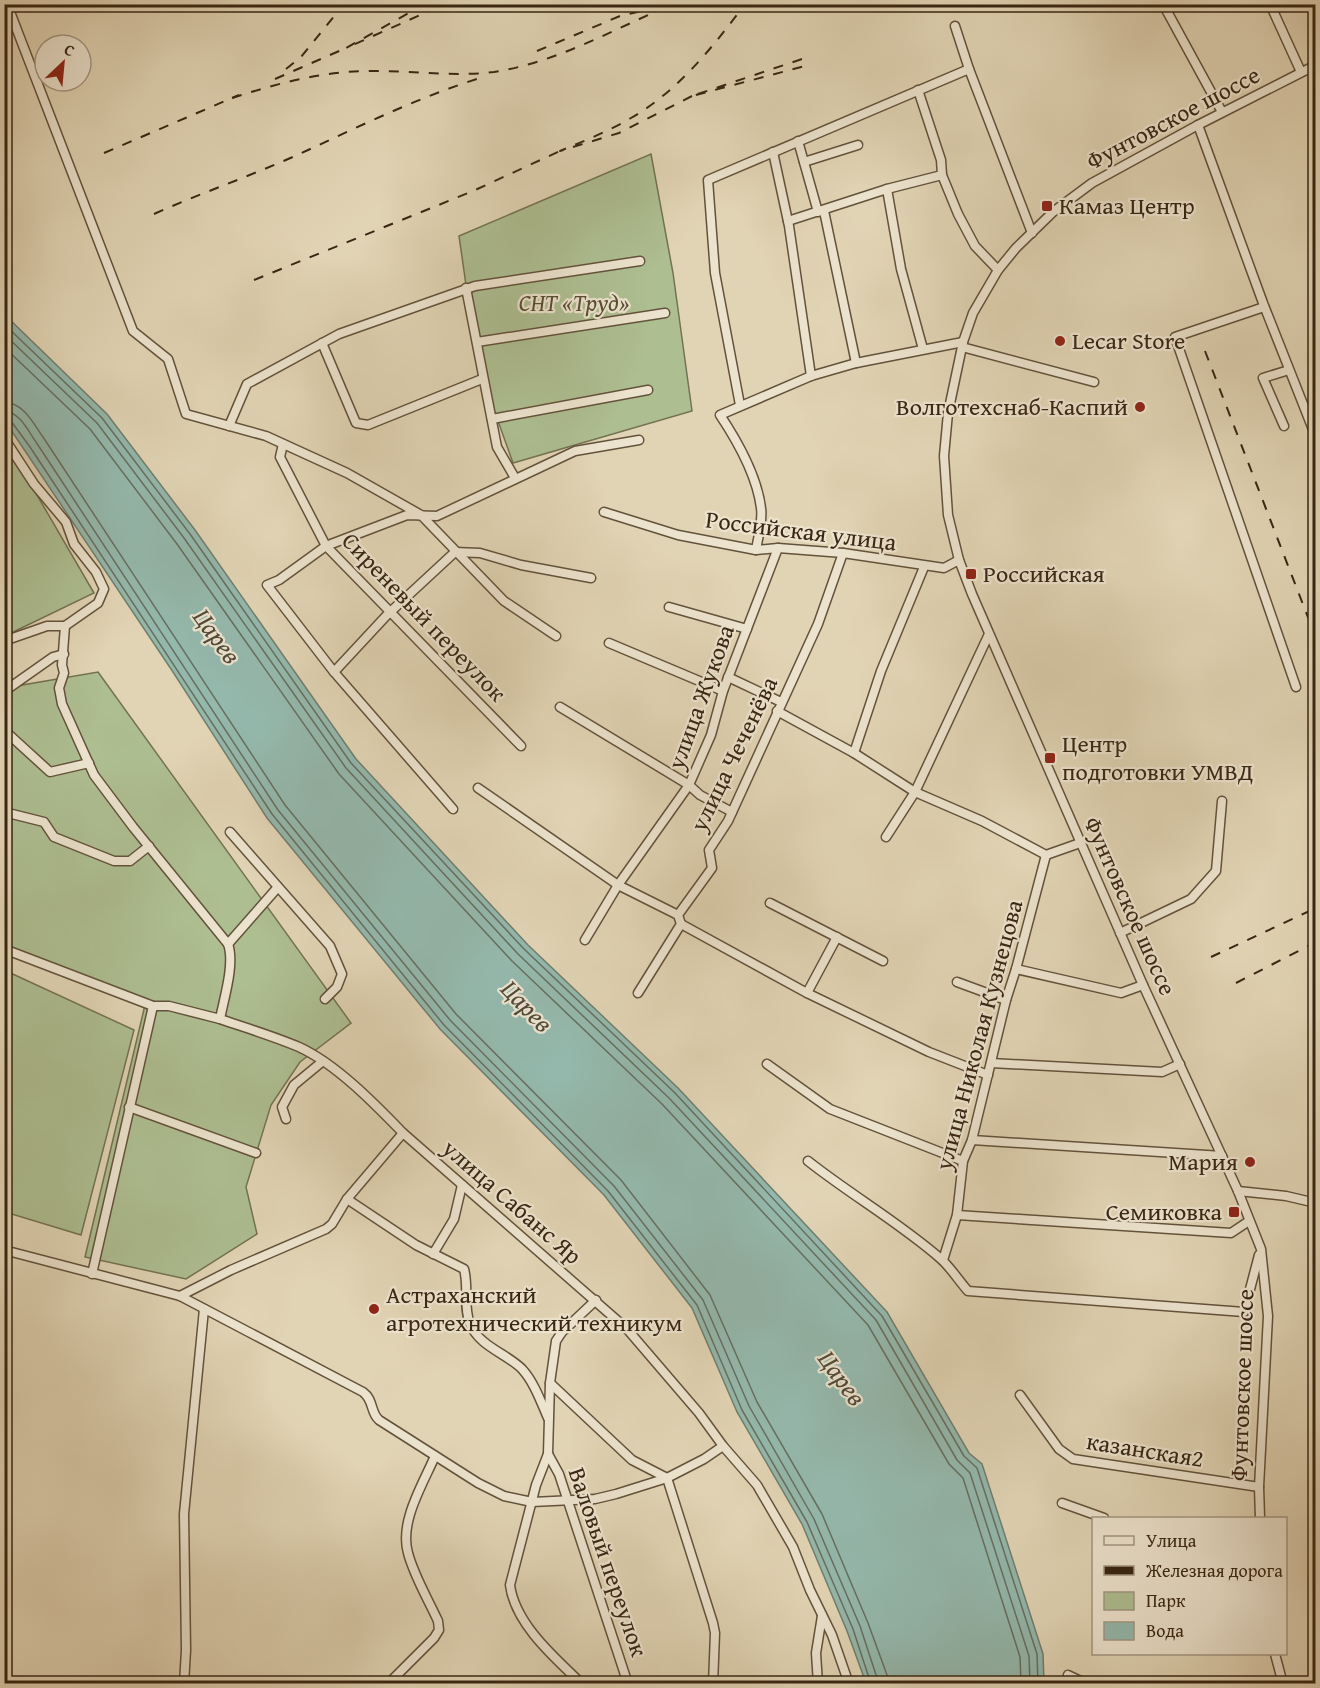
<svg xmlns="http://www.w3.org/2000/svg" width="1320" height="1688" viewBox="0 0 1320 1688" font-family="'Gentium Book Plus',serif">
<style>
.green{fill:#adbe91;stroke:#737252;stroke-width:1.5}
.water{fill:#94b8ac;stroke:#707e6f;stroke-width:1.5}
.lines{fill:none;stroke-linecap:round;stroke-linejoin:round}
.shore{stroke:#666f60;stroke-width:1.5}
.minor-casing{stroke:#63523b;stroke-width:11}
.minor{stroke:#ece3ce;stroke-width:8}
.rail{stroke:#392613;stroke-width:2;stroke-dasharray:10 10;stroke-linecap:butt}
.poi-dot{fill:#8f2418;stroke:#ece3ce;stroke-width:2}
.labels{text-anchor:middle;stroke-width:4.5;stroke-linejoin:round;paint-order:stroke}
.street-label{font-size:24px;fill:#392613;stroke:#ece3ce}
.poi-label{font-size:24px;fill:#392613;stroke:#ece3ce;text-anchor:start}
.park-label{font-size:24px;font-style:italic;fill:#564c32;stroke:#ece3ce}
.water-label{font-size:26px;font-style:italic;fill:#504a39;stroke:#ece3ce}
</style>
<rect width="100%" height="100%" fill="#e1d4b4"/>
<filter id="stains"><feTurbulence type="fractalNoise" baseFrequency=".00333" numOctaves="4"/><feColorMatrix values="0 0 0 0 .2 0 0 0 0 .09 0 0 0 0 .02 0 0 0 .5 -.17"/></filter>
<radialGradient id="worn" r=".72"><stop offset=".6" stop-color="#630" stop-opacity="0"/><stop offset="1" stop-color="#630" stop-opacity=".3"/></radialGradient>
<g class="green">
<path d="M651 154 673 273 692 411 513 463 498 421 494 416 466 285 459 236Z"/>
<path d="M5 447 16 459 94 593 5 636Z"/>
<path d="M98 672 351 1023 300 1062 271 1105 246 1187 257 1234 186 1279 85 1257 145 1005 5 946V688Z"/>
<path d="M4 970 134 1030 81 1235 5 1212Z"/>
</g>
<path class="water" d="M5 315 107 414 195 530 356 759 528 945 678 1088 887 1312 969 1453 982 1464 1043 1654 1044 1683H866L847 1631 802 1524 737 1412 692 1308 604 1195 440 1029 267 818 173 672 5 421Z"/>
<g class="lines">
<g class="shore">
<path d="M4 324 102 418 190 534 351 763 524 949 674 1092 882 1316 964 1456 977 1468 1037 1654 1038 1684"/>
<path d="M4 334 97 423 184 538 346 768 518 954 669 1098 876 1320 957 1460 970 1473 1029 1656 1030 1684"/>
<path d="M4 347 90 429 177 544 339 774 512 961 662 1104 868 1325 949 1464 963 1478 1020 1657 1021 1684"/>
<path d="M4 402C24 403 33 423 43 437L285 805 456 1014 621 1180 710 1295 757 1402 822 1514 868 1623 887 1675 888 1684"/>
<path d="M4 411C20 412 28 431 36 442L278 810 450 1020 614 1186 703 1300 749 1406 814 1519 860 1626 879 1684"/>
<path d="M4 419 11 421 30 447 272 814 444 1025 608 1191 697 1305 742 1410 807 1522 853 1629 871 1684"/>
</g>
<defs>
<g id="minor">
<path d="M7 4 133 331 168 359 186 414 266 436 347 473 421 515 504 601 556 636"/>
<path d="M1163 4 1222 112"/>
<path d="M1270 4 1301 72"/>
<path d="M955 26 969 69 1032 233"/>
<path d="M918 90 941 160 942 175 958 214 975 246 998 270"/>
<path d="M1198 125 1263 303 1316 437"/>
<path d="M798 141 818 212"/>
<path d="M773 152 789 226 811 376"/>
<path d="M804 162 858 145"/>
<path d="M887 189 901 269 923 349"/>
<path d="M824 211 856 363"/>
<path d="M788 221 887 189 942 175"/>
<path d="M466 288 497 447 515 478"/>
<path d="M1264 307 1175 337 1296 687"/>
<path d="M477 342 665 313"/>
<path d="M322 343 356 423 368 425 482 379"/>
<path d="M962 347 1094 382"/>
<path d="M740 405 715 273 708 180 969 69"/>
<path d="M492 419 648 390"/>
<path d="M229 426 247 384 339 334 475 286 640 261"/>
<path d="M1284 426 1263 378 1289 370"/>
<path d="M4 438 34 484 66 522 74 544 96 572 104 589 98 603 65 626H47L4 641"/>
<path d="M283 444 280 457 326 546 521 746"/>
<path d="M604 512 678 535 756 550 778 548 843 553 944 568 959 560"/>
<path d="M756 550C758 537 763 521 761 508 757 476 738 442 720 415L811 376 856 363 963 342"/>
<path d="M669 607 747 629"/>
<path d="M609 643 723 691"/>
<path d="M334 672 387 615 455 552 480 553 521 565 591 578"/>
<path d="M728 677 781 702"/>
<path d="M4 688H9L53 657 64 654"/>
<path d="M560 707 689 785 700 795 732 812"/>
<path d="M777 711 854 753 915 792 982 821 1046 855 1080 843"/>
<path d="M4 730 50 772 89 763"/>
<path d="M854 753 881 671 924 567"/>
<path d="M478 788 618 885 678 915"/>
<path d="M453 809 334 672 267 585 279 580 326 546 407 515 437 516 575 451 639 440"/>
<path d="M4 812 44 822 54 837 114 861H130L149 846"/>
<path d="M230 832 330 946 342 974 337 987 325 999"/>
<path d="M886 837 915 792 989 634"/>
<path d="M770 903 883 961"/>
<path d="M681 924 807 993 929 1052 988 1075"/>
<path d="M1120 933 1191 899 1216 871 1222 801"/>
<path d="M585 940 618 885 689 785 711 735 723 691 778 548"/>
<path d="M228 944 278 887"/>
<path d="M4 949 153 1006H169L220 1019C224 998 235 964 228 944L133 827 94 775 62 704 59 688 64 673 62 665 65 626"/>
<path d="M1016 969 1121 993 1143 985"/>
<path d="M957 982 1006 1000"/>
<path d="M638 993 681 924 678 915 712 868 709 850 728 821 818 624 843 553"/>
<path d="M807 993 837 937"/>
<path d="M220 1019C246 1028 273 1036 299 1047 336 1064 374 1103 403 1133L627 1329 699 1413 723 1446 757 1485 793 1547 810 1590 832 1635 849 1684"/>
<path d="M991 1063 1162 1072 1180 1064"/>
<path d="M767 1064 830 1109 963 1161"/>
<path d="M129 1107 256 1153"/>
<path d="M286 1119 282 1107 294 1085 323 1061"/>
<path d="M972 1140 1222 1156"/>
<path d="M808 1161C851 1195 900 1223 941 1259 951 1268 959 1281 968 1291L1244 1312 1259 1255"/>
<path d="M1238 1191 1286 1196 1316 1203"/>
<path d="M347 1199 416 1245 464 1269C469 1287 463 1307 470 1324 480 1347 506 1353 522 1369 534 1382 541 1402 548 1418"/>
<path d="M957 1215 1231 1233 1249 1221"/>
<path d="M4 1250 180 1296 363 1392C374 1400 370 1412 379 1420L478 1483 504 1496 532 1502 595 1499 616 1494 667 1478 704 1459 723 1446"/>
<path d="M433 1254 454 1219 462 1185"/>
<path d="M943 1260 957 1215 963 1161 972 1140 1006 1000 1016 969 1046 855"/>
<path d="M92 1274 153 1006"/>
<path d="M180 1296 231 1270 326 1229 332 1224 347 1199 403 1133"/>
<path d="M550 1383 632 1460 667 1478 713 1623 715 1633 713 1684"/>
<path d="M1020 1395 1059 1449 1073 1459 1259 1487"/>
<path d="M548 1454 559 1474 628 1684"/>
<path d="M1062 1503 1104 1518"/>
<path d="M1260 1518 1259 1487 1268 1316 1261 1249 1238 1191 1143 985 972 594 959 560 948 515 944 456 948 413 963 342 973 313 998 270 1016 248 1053 212 1092 183 1198 125 1316 65"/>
<path d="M1275 1654 1283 1684"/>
<path d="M1068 1675 1087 1684"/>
<path d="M184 1684 186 1650 184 1514 204 1309"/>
<path d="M388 1684 434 1638 439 1630 438 1621C428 1599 414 1576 408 1553 399 1522 423 1484 435 1456"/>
<path d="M582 1684C555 1658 515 1624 510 1585L536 1485 548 1454 550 1383 556 1341 562 1332 596 1300"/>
<path d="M818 1684 816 1653 822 1616"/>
</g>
</defs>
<use href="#minor" class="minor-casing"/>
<use href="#minor" class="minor"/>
<g class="rail">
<path d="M425 4 346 48 445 4"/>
<path d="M537 51 620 16 650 9"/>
<path d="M802 59 692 96 805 66"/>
<path d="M286 69 301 57 344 4"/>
<path d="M275 79 346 48"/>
<path d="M692 96 619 133 560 151C584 141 609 131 631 118 678 91 713 47 745 4"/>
<path d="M232 98C279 83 326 70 375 71 415 71 454 77 494 72 558 62 614 29 673 4"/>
<path d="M104 153 239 95"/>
<path d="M154 214C201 193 248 177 295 156 354 129 414 99 477 79"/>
<path d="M254 280 473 191 560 151"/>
<path d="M1205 351 1316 638"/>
<path d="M1211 957 1316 908"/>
<path d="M1236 983 1316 942"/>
</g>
</g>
<g class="poi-dot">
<rect x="1041" y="200" width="12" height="12" rx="3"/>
<circle cx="1060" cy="341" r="6"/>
<circle cx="1140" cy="407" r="6"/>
<rect x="965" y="568" width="12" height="12" rx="3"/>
<rect x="1044" y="752" width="12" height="12" rx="3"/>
<circle cx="1250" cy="1162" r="6"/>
<rect x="1228" y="1206" width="12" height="12" rx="3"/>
<circle cx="374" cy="1309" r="6"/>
</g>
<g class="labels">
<g class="street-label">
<text transform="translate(1173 118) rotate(-28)" y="8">Фунтовское шоссе</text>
<text transform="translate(801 531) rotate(7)" y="8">Российская улица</text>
<text transform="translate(424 617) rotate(46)" y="8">Сиреневый переулок</text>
<text transform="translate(701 697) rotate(-70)" y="8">улица Жукова</text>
<text transform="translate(734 754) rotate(-64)" y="8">улица Чеченёва</text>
<text transform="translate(1130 906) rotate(66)" y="8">Фунтовское шоссе</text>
<text transform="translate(979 1035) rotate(-75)" y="8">улица Николая Кузнецова</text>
<text transform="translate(512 1202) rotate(41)" y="8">улица Сабанс Яр</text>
<text transform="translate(1242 1385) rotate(-88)" y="8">Фунтовское шоссе</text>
<text transform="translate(1145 1450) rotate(9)" y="8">казанская2</text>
<text transform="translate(608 1562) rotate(71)" y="8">Валовый переулок</text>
</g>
<g class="poi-label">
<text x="1059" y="214">Камаз Центр</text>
<text x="1072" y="349">Lecar Store</text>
<text x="1128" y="415" text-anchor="end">Волготехснаб-Каспий</text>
<text x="983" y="582">Российская</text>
<text x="1062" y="752">Центр<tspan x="1062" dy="28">подготовки УМВД</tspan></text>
<text x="1238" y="1170" text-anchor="end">Мария</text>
<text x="1222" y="1220" text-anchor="end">Семиковка</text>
<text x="386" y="1303">Астраханский<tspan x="386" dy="28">агротехнический техникум</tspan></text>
</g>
<g class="park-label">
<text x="574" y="311">СНТ «Труд»</text>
</g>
<g class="water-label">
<text transform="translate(217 636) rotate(54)" y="9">Царев</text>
<text transform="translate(527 1006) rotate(46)" y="9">Царев</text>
<text transform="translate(842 1378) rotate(54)" y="9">Царев</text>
</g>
</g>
<rect width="1320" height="1688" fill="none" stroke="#e1d4b4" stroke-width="24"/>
<rect x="6" y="6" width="1308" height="1676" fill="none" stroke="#392613" stroke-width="3"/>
<rect x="12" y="12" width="1296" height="1664" fill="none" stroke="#392613" stroke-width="1.5"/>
<rect x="1092" y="1517" width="195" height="138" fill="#ece3ce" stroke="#a49783" stroke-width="1.5"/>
<rect x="1104" y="1536" width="30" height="9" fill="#ece3ce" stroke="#a49783" stroke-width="1.5"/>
<text x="1146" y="1547" font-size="18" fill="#392613">Улица</text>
<rect x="1104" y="1566" width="30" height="9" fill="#392613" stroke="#a49783" stroke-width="1.5"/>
<text x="1146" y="1577" font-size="18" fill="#392613">Железная дорога</text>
<rect x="1104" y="1592" width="30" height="18" fill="#adbe91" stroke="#a49783" stroke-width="1.5"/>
<text x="1146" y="1607" font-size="18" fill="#392613">Парк</text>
<rect x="1104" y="1622" width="30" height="18" fill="#94b8ac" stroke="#a49783" stroke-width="1.5"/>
<text x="1146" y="1637" font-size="18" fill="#392613">Вода</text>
<g transform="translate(63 63) rotate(26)"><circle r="28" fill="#ece3ce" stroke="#a49783" stroke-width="1.5"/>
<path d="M0-4.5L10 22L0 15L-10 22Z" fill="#8f2418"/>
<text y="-9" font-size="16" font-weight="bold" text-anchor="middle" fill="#392613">С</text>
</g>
<rect width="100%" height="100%" filter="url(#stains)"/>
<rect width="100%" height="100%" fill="url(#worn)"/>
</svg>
